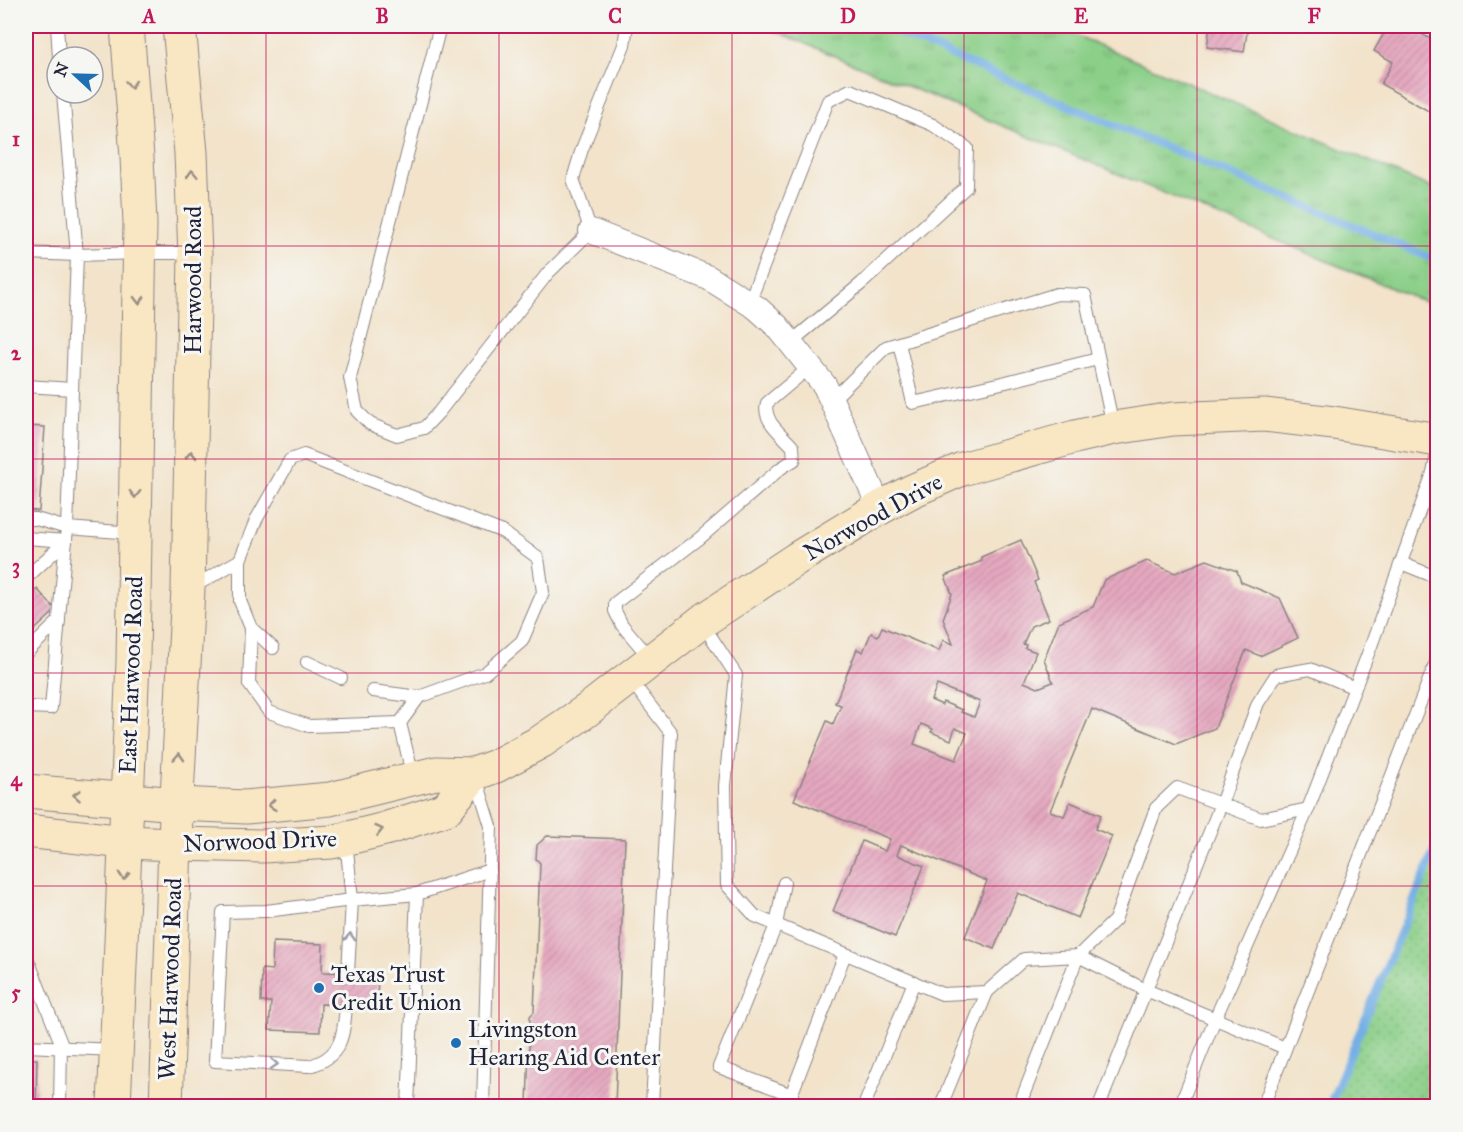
<svg xmlns="http://www.w3.org/2000/svg" width="1463" height="1132" viewBox="0 0 1463 1132" font-family="'IM FELL Great Primer',serif">
<style>
.grass{fill:url(#grass-tufts);stroke:#567862;stroke-width:1.5}
.park{fill:url(#park-dots);stroke:#567862;stroke-width:1.5}
.lines{fill:none;stroke-linecap:round;stroke-linejoin:round}
.stream{stroke:#73afe5;stroke-width:8}
.building{fill:url(#building-hatch);fill-rule:evenodd}
.lane-casing{stroke:#8a8282;stroke-width:14}
.street-casing{stroke:#8a8282;stroke-width:26}
.secondary-casing{stroke:#8a8282;stroke-width:35}
.lane{stroke:#fff;stroke-width:12}
.street{stroke:#fff;stroke-width:24}
.secondary{stroke:#f9e7c3;stroke-width:33}
.oneway{stroke:#988e86}
.oneway2{stroke:#9c9ca7}
.grid{fill:none;stroke:#c2185b;stroke-width:1.5;stroke-opacity:0.55}
.poi-dot{fill:#1f6fb2;stroke:#f6f6f2;stroke-width:2}
.labels{text-anchor:middle;stroke-width:6;stroke-linejoin:round;paint-order:stroke}
.street-label{font-size:24px;fill:#22223b;stroke:#f6f6f2}
.poi-label{font-size:24px;fill:#22223b;stroke:#f6f6f2;text-anchor:start}
.neatline{fill:none;stroke:#c2185b;stroke-width:2}
.grid-label{font-size:20px;text-anchor:middle;font-weight:bold;fill:#c2185b}
</style>
<defs>
<pattern id="grass-tufts" width="24" height="20" patternUnits="userSpaceOnUse" patternTransform="scale(1.5)"><rect width="24" height="20" fill="#8bcf88"/><path d="M3 7l-1-3M5 7V3M7 7l1-3M15 17l-1-3M17 17v-4M19 17l1-3" fill="none" stroke="#78b176"/></pattern>
<pattern id="park-dots" width="8" height="8" patternUnits="userSpaceOnUse" patternTransform="scale(1.5)"><rect width="8" height="8" fill="#8bcf88"/><path d="M2 2h.1M6 6h.1" fill="none" stroke="#78b176" stroke-width="1.8" stroke-linecap="round"/></pattern>
<pattern id="building-hatch" width="6" height="6" patternUnits="userSpaceOnUse" patternTransform="scale(1.5)"><rect width="6" height="6" fill="#e5a8bf"/><path d="M-1 1l2-2M0 6l6-6M5 7l2-2" fill="none" stroke="#c490a5"/></pattern>
</defs>
<rect width="100%" height="100%" fill="#f6f6f2"/>
<filter id="ink" filterUnits="userSpaceOnUse"><feTurbulence type="fractalNoise" baseFrequency=".0167" numOctaves="2"/><feDisplacementMap in="SourceGraphic" scale="12" xChannelSelector="R" yChannelSelector="G"/><feConvolveMatrix kernelMatrix="1 2 1 2 8 2 1 2 1" color-interpolation-filters="sRGB"/></filter>
<filter id="wash" filterUnits="userSpaceOnUse"><feTurbulence type="fractalNoise" baseFrequency=".008" numOctaves="4" result="noise"/><feDisplacementMap in="SourceGraphic" scale="24" xChannelSelector="R" yChannelSelector="G"/><feGaussianBlur stdDeviation="1.35" result="paint"/><feColorMatrix in="noise" values="0 0 0 0 0 0 0 0 0 0 0 0 0 0 0 0 0 1.4 0 .05"/><feComposite in="paint" operator="in"/></filter>
<g filter="url(#wash)">
<rect width="100%" height="100%" fill="#f2e3ca"/>
<path class="grass" d="M763 26H1055L1437 190V307Z"/>
<path class="park" d="M1437 848V1106H1330Z"/>
<g class="lines">
<g class="stream">
<path d="M882 26 1078 110 1438 261"/>
<path d="M1329 1106 1438 842"/>
</g>
</g>
<g id="blocks">
<g class="building">
<path d="M1210 26H1248L1244 52 1207 47Z"/>
<path d="M1388 26H1407L1438 43V104L1432 113 1381 84 1393 62 1374 51Z"/>
<path d="M26 426 45 427 39 511 26 510Z"/>
<path d="M1021 540 1038 580 1034 582 1049 619 1031 626 1023 644 1026 645 1025 648 1036 652 1024 682 1038 688 1053 682 1044 659 1059 622 1093 607 1104 580 1147 561 1175 573 1207 560 1237 571 1241 582 1280 598 1298 638 1260 656 1246 650 1215 728 1176 744 1092 709 1050 811 1064 816 1070 802 1101 815 1095 829 1112 836 1078 918 1018 893 994 949 965 937 987 881 901 845 897 855 924 866 895 937 833 911 862 841 885 851 890 839 794 800 827 721 833 724 841 705 835 703 857 649 863 652 871 633 878 636 882 627 939 651 943 640 953 644 943 619 952 594 945 576 982 561 981 557ZM937 685 980 702 974 717 961 712 962 710 943 702 942 705 931 700ZM921 724 933 729 931 732 951 740 955 728 967 733 956 760 914 744Z"/>
<path d="M37 589 56 610 26 638V599Z"/>
<path d="M547 836 625 839 615 1106H527L530 1016 534 1012 540 863 536 859 537 845Z"/>
<path d="M273 942 323 944 322 972 378 974 377 1006 321 1004 320 1032 269 1030 271 1002H261L262 969 272 970Z"/>
<path d="M26 1059H37L36 1106H26Z"/>
</g>
</g>
</g>
<g filter="url(#ink)">
<use href="#blocks" fill-opacity="0" stroke="#8a8282" stroke-width="1.5"/>
<g class="lines">
<defs>
<g id="lane">
<path d="M57 26 59 57"/>
<path d="M440 26 350 378 357 411 370 424 397 435 424 428 439 412 548 273 591 231 573 179 582 149 624 45 627 26"/>
<path d="M26 253 77 255 63 93"/>
<path d="M749 303 828 101 850 90 933 125 967 148 966 187 862 283 791 342"/>
<path d="M899 343 913 403 1006 382 1098 359"/>
<path d="M26 386 72 389"/>
<path d="M832 400 886 347 1057 294 1085 295 1113 426"/>
<path d="M26 519H36L67 528 51 708 26 707"/>
<path d="M133 533 67 528 77 255 140 253H194"/>
<path d="M26 538 66 541"/>
<path d="M240 560V601L251 628 249 684 269 712 309 726 400 723"/>
<path d="M1401 563 1438 578"/>
<path d="M26 578 66 541"/>
<path d="M191 588 240 560 256 520 290 460 304 455 503 532 538 558 543 592 522 641 485 673 419 697 400 723 413 777"/>
<path d="M702 623 736 675 725 786 727 885 755 916 942 994 987 992 1024 959 1078 956 1115 920 1156 808 1177 788 1261 819 1308 809 1371 646 1433 473 1438 450"/>
<path d="M251 628 273 648"/>
<path d="M26 653 59 621"/>
<path d="M651 659 622 625 615 611V603L700 538 781 468 794 460 793 447C782 434 762 421 767 403L810 367"/>
<path d="M307 662 341 678"/>
<path d="M629 678 671 733 652 1106"/>
<path d="M373 691 419 697"/>
<path d="M476 778 491 826 483 1106"/>
<path d="M346 840 352 900 417 894 490 870"/>
<path d="M784 883 776 925 719 1067 792 1095"/>
<path d="M26 955 61 1043 60 1106"/>
<path d="M346 1005C344 1034 342 1058 309 1066L215 1061 223 912 266 911 352 900 348 973"/>
<path d="M26 1046 115 1050"/>
<path d="M408 1106 417 894"/>
<path d="M787 1106 845 954"/>
<path d="M864 1106 914 982"/>
<path d="M941 1106 987 992"/>
<path d="M1019 1106 1078 956 1146 990 1285 1048"/>
<path d="M1099 1106 1221 804 1258 703 1276 675 1310 669 1355 688"/>
<path d="M1180 1106 1215 1019 1308 809"/>
<path d="M1263 1106 1438 657"/>
</g>
<path id="street" d="M591 231 709 278 757 308 778 327 825 386 880 508"/>
<g id="secondary">
<path d="M26 791 177 804 246 807 330 799 436 773 474 774 496 766 542 741 586 711 701 622 796 559 880 508 912 491 962 469 1075 437 1114 428 1173 419 1264 415 1334 423 1438 440"/>
<path d="M26 831 125 842 175 844 263 846 332 842 385 829 446 809 474 774"/>
<path d="M114 1106 133 661 140 223 137 157 127 26"/>
<path d="M166 1106 176 815 188 589 195 256 191 153 179 26"/>
</g>
</defs>
<use href="#lane" class="lane-casing"/>
<use href="#street" class="street-casing"/>
<use href="#secondary" class="secondary-casing"/>
<use href="#lane" class="lane"/>
<use href="#street" class="street"/>
<use href="#secondary" class="secondary"/>
</g>
<defs><path id="oneway-chevron" d="M-2-3.5L2.5 0L-2 3.5" fill="none" stroke-width="1.6" stroke-linecap="round" stroke-linejoin="round" transform="scale(1.5)"/></defs>
<g class="oneway">
<use href="#oneway-chevron" transform="translate(131 84) rotate(86)"/>
<use href="#oneway-chevron" transform="translate(192 174) rotate(-92)"/>
<use href="#oneway-chevron" transform="translate(139 300) rotate(91)"/>
<use href="#oneway-chevron" transform="translate(191 455) rotate(-89)"/>
<use href="#oneway-chevron" transform="translate(135 494) rotate(91)"/>
<use href="#oneway-chevron" transform="translate(179 757) rotate(-87)"/>
<use href="#oneway-chevron" transform="translate(77 795) rotate(-176)"/>
<use href="#oneway-chevron" transform="translate(272 805) rotate(174)"/>
<use href="#oneway-chevron" transform="translate(379 830) rotate(-14)"/>
<use href="#oneway-chevron" transform="translate(124 876) rotate(93)"/>
</g>
<g class="oneway2">
<use href="#oneway-chevron" transform="translate(350 937) rotate(-87)"/>
<use href="#oneway-chevron" transform="translate(274 1064) rotate(3)"/>
</g>
</g>
<path class="grid" d="M266 26V1106M499 26V1106M732 26V1106M964 26V1106M1197 26V1106M26 246H1438M26 459H1438M26 673H1438M26 886H1438"/>
<g class="poi-dot">
<circle cx="319" cy="988" r="6"/>
<circle cx="456" cy="1043" r="6"/>
</g>
<g class="labels">
<g class="street-label">
<text transform="translate(193 280) rotate(-90)" y="8">Harwood Road</text>
<text transform="translate(873 517) rotate(-29)" y="8">Norwood Drive</text>
<text transform="translate(131 675) rotate(-88)" y="8">East Harwood Road</text>
<text transform="translate(260 841) rotate(-2)" y="8">Norwood Drive</text>
<text transform="translate(170 979) rotate(-88)" y="8">West Harwood Road</text>
</g>
<g class="poi-label">
<text x="331" y="982">Texas Trust<tspan x="331" dy="28">Credit Union</tspan></text>
<text x="468" y="1037">Livingston<tspan x="468" dy="28">Hearing Aid Center</tspan></text>
</g>
</g>
<rect width="1463" height="1132" fill="none" stroke="#f6f6f2" stroke-width="66"/>
<g transform="translate(75 75) rotate(292)"><circle r="28" fill="#f6f6f2" stroke="#a1a1a9" stroke-width="1.5"/>
<path d="M0-4.5L10 22L0 15L-10 22Z" fill="#1f6fb2"/>
<text y="-9" font-size="16" font-weight="bold" text-anchor="middle" fill="#22223b">N</text>
</g>
<rect x="33" y="33" width="1397" height="1066" class="neatline"/>
<g class="grid-label">
<text x="149" y="23">A</text>
<text x="382" y="23">B</text>
<text x="615" y="23">C</text>
<text x="848" y="23">D</text>
<text x="1081" y="23">E</text>
<text x="1314" y="23">F</text>
<text x="16" y="146">1</text>
<text x="16" y="360">2</text>
<text x="16" y="573">3</text>
<text x="16" y="786">4</text>
<text x="16" y="999">5</text>
</g>
</svg>
